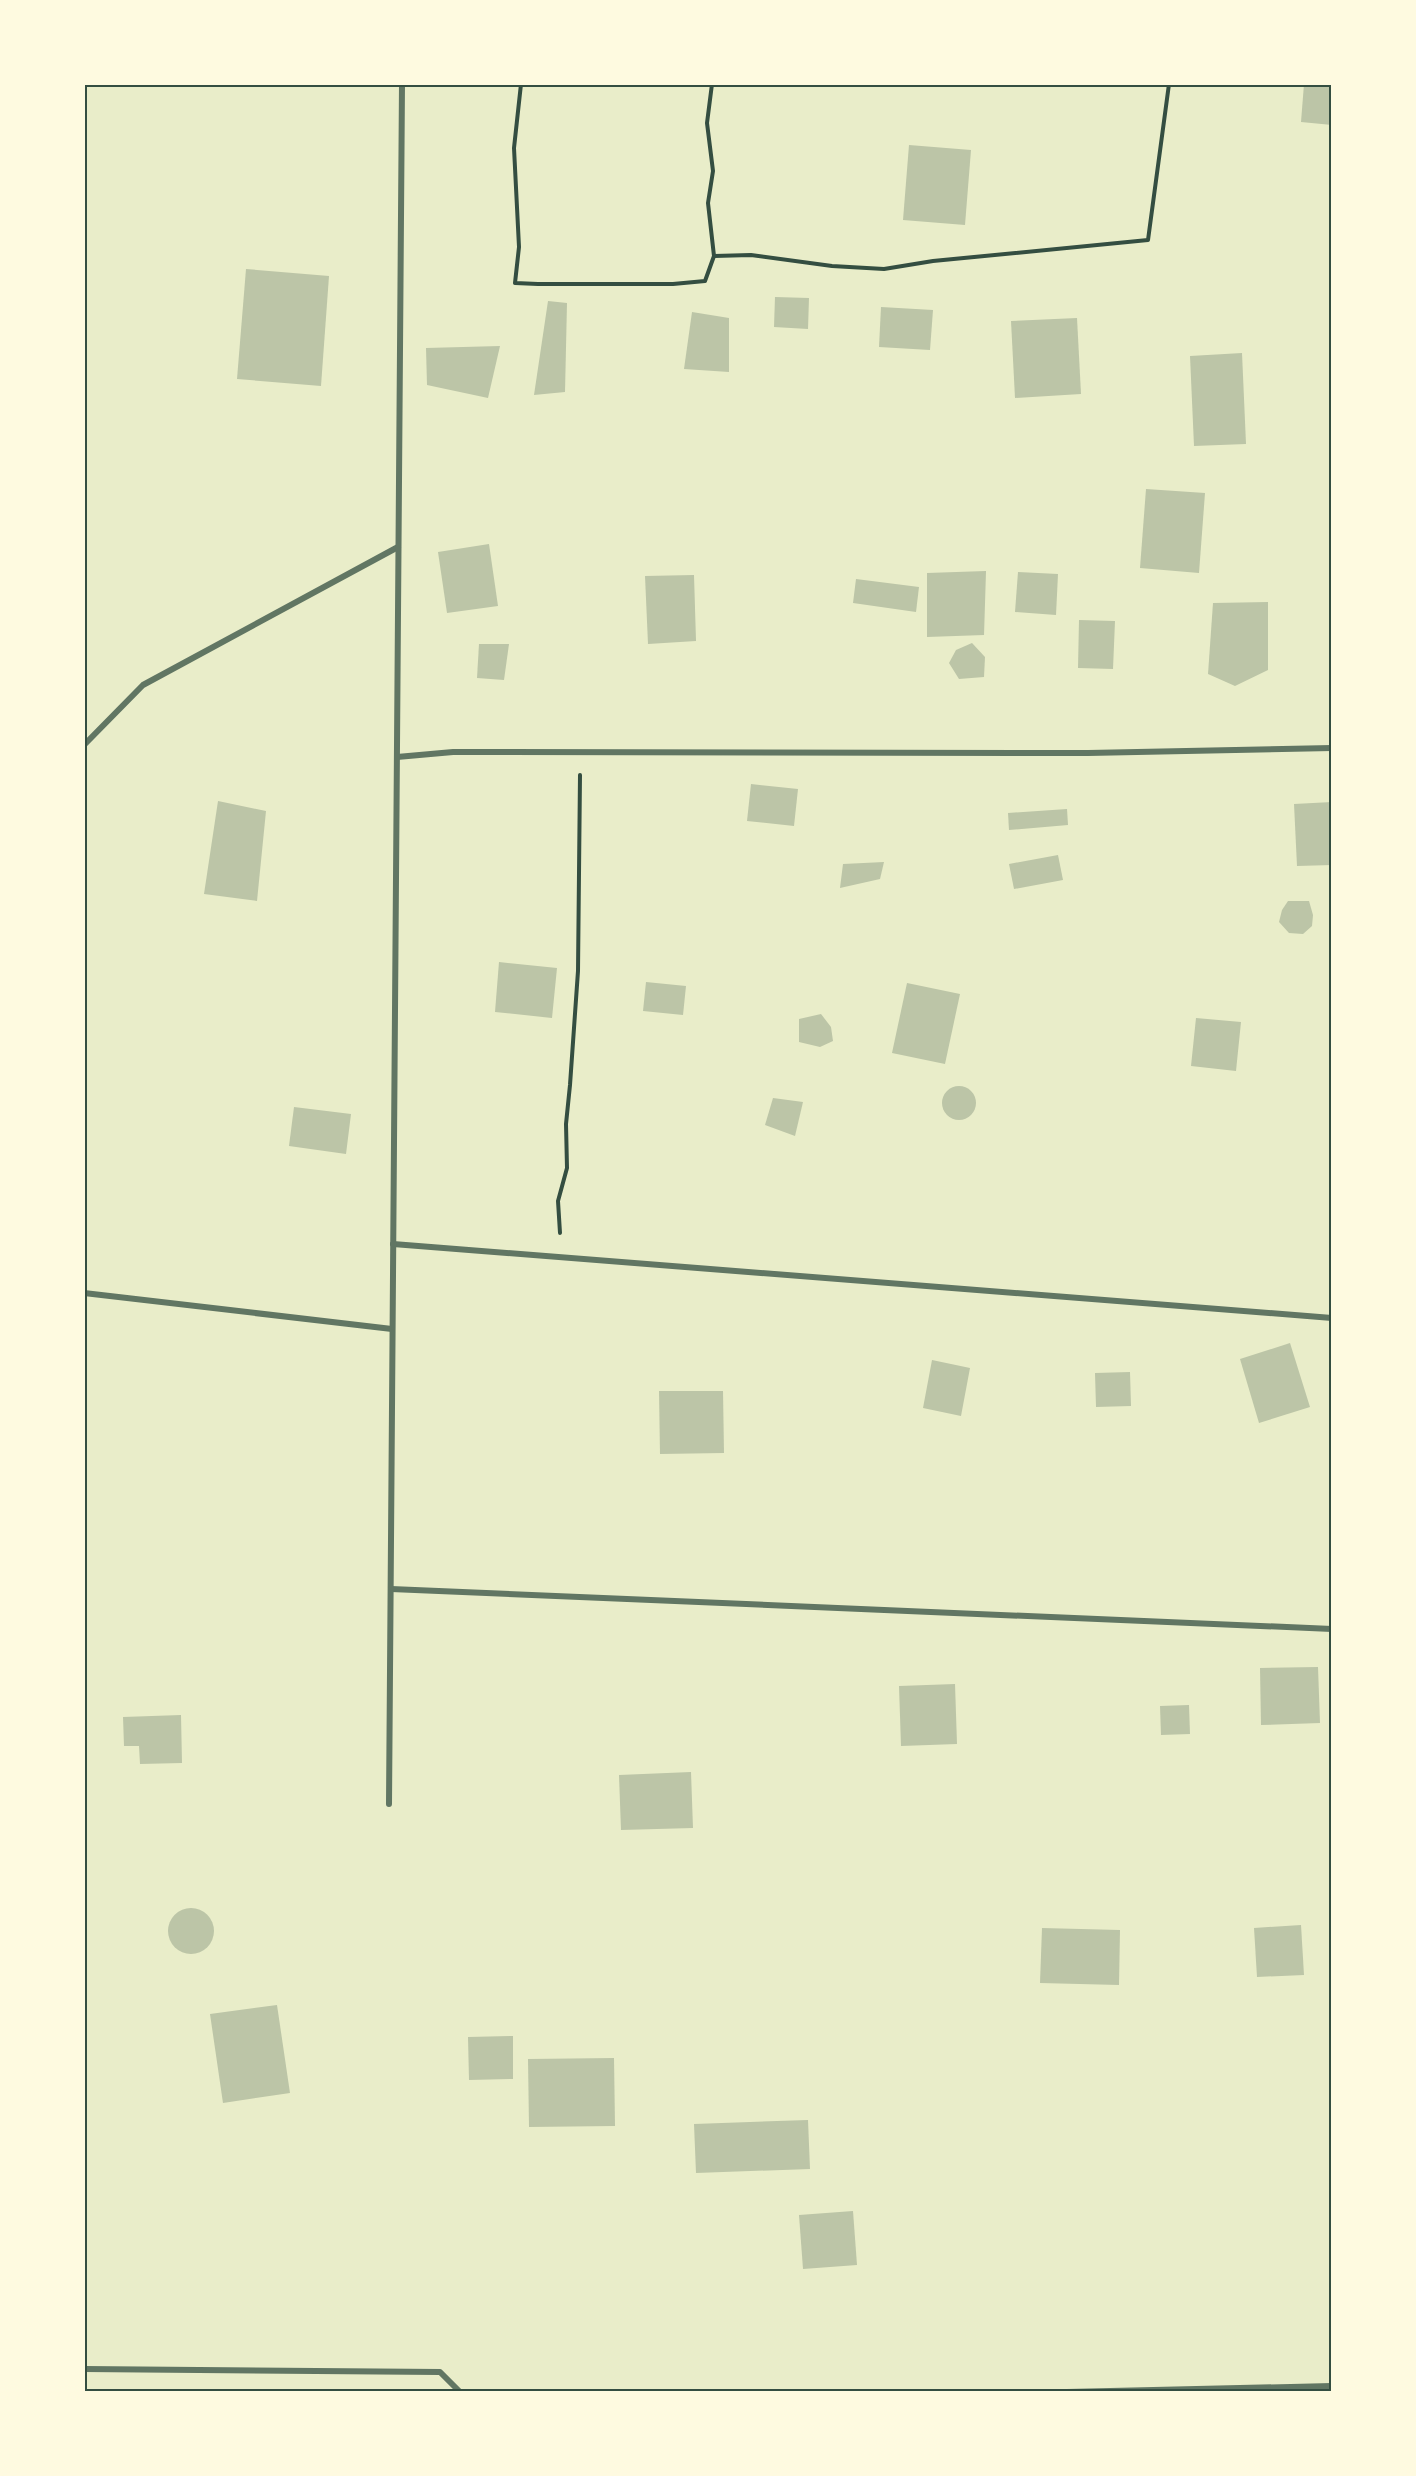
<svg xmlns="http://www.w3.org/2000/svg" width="1416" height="2476" viewBox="0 0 1416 2476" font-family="'Exo 2',sans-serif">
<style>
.building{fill:#bcc5a7}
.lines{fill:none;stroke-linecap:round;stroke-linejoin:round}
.path{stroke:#344e41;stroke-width:4}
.minor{stroke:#617663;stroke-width:6}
.neatline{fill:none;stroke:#344e41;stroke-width:2}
</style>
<rect width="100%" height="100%" fill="#e9edc9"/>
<g class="building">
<path d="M1304 84H1332V125L1301 122Z"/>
<path d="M909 145 971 150 965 225 903 220Z"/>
<path d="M246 269 329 276 321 386 237 379Z"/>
<path d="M775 297 809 298 808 329 774 327Z"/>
<path d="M548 301 567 303 565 392 534 395Z"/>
<path d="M881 307 933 310 930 350 879 347Z"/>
<path d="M692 312 729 318V372L684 369Z"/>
<path d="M1077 318 1081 394 1015 398 1011 321Z"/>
<path d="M500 346 488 398 427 385 426 348Z"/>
<path d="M1242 353 1246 444 1194 446 1190 356Z"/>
<path d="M1146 489 1205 493 1199 573 1140 568Z"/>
<path d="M489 544 498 606 447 613 438 552Z"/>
<path d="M986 571 984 635 927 637V573Z"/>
<path d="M1018 572 1058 574 1056 615 1015 612Z"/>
<path d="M694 575 696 641 648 644 645 576Z"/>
<path d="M856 579 919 587 916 612 853 603Z"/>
<path d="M1268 602V670L1235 686 1208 674 1213 603Z"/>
<path d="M1079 620 1115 621 1113 669 1078 668Z"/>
<path d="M972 643 985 657 984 677 959 679 949 663 956 650Z"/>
<path d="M479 644H509L504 680 477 678Z"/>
<path d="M751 784 798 789 794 826 747 821Z"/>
<path d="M218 801 266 811 257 901 204 894Z"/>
<path d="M1332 802V865L1297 866 1294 804Z"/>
<path d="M1067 809 1068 825 1009 830 1008 813Z"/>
<path d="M1058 855 1063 880 1014 889 1009 864Z"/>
<path d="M884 862 880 879 840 888 843 864Z"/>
<path d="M1288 901H1309L1313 915 1312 926 1303 934 1289 933 1279 922 1282 910Z"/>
<path d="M499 962 557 968 552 1018 495 1012Z"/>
<path d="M646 982 686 986 683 1015 643 1011Z"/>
<path d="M907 983 960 994 945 1064 892 1053Z"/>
<path d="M821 1014 831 1027 833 1041 820 1047 799 1042V1019Z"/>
<path d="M1196 1018 1241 1022 1236 1071 1191 1066Z"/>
<circle cx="959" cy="1103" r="17"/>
<path d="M773 1098 803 1102 795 1136 765 1125Z"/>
<path d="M294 1107 351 1114 346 1154 289 1146Z"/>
<path d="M1290 1343 1310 1407 1259 1423 1240 1359Z"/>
<path d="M932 1360 970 1368 961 1416 923 1408Z"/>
<path d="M1130 1372 1131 1406 1096 1407 1095 1373Z"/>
<path d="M659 1391H723L724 1453 660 1454Z"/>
<path d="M1318 1667 1320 1723 1261 1725 1260 1668Z"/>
<path d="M955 1684 957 1744 901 1746 899 1686Z"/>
<path d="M1189 1705 1190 1734 1161 1735 1160 1706Z"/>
<path d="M181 1715 182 1763 140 1764 139 1746H124L123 1717Z"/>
<path d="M691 1772 693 1828 621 1830 619 1775Z"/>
<circle cx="191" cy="1931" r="23"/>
<path d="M1301 1925 1304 1975 1257 1977 1254 1928Z"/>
<path d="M1042 1928 1120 1930 1119 1985 1040 1983Z"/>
<path d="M277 2005 290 2093 223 2103 210 2014Z"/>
<path d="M513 2036V2079L469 2080 468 2037Z"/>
<path d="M614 2058 615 2126 529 2127 528 2059Z"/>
<path d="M808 2120 810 2169 696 2173 694 2124Z"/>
<path d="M853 2211 857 2265 803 2269 799 2215Z"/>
</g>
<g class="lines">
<g class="path">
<path d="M521 84 514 148 519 247 515 283 538 284H673L705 281 714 256 708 203 713 171 707 123 712 84"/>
<path d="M714 256 751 255 832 266 884 269 933 261 1148 240 1169 84"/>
<path d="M560 1233 558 1201 567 1168 566 1124 570 1085 578 971 580 775"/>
</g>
<g class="minor">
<path d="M84 745 143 685 398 547"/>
<path d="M397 757 453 752 1088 753 1332 748"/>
<path d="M393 1244 1332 1318"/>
<path d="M84 1293 392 1329"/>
<path d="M391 1589 1332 1629"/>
<path d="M389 1804 402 84"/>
<path d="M84 2369 440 2372 460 2392"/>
<path d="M1067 2392 1332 2386"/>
</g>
</g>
<rect width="1416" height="2476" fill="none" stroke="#fefae0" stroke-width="171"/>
<rect x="86" y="86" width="1244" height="2304" class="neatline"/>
</svg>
